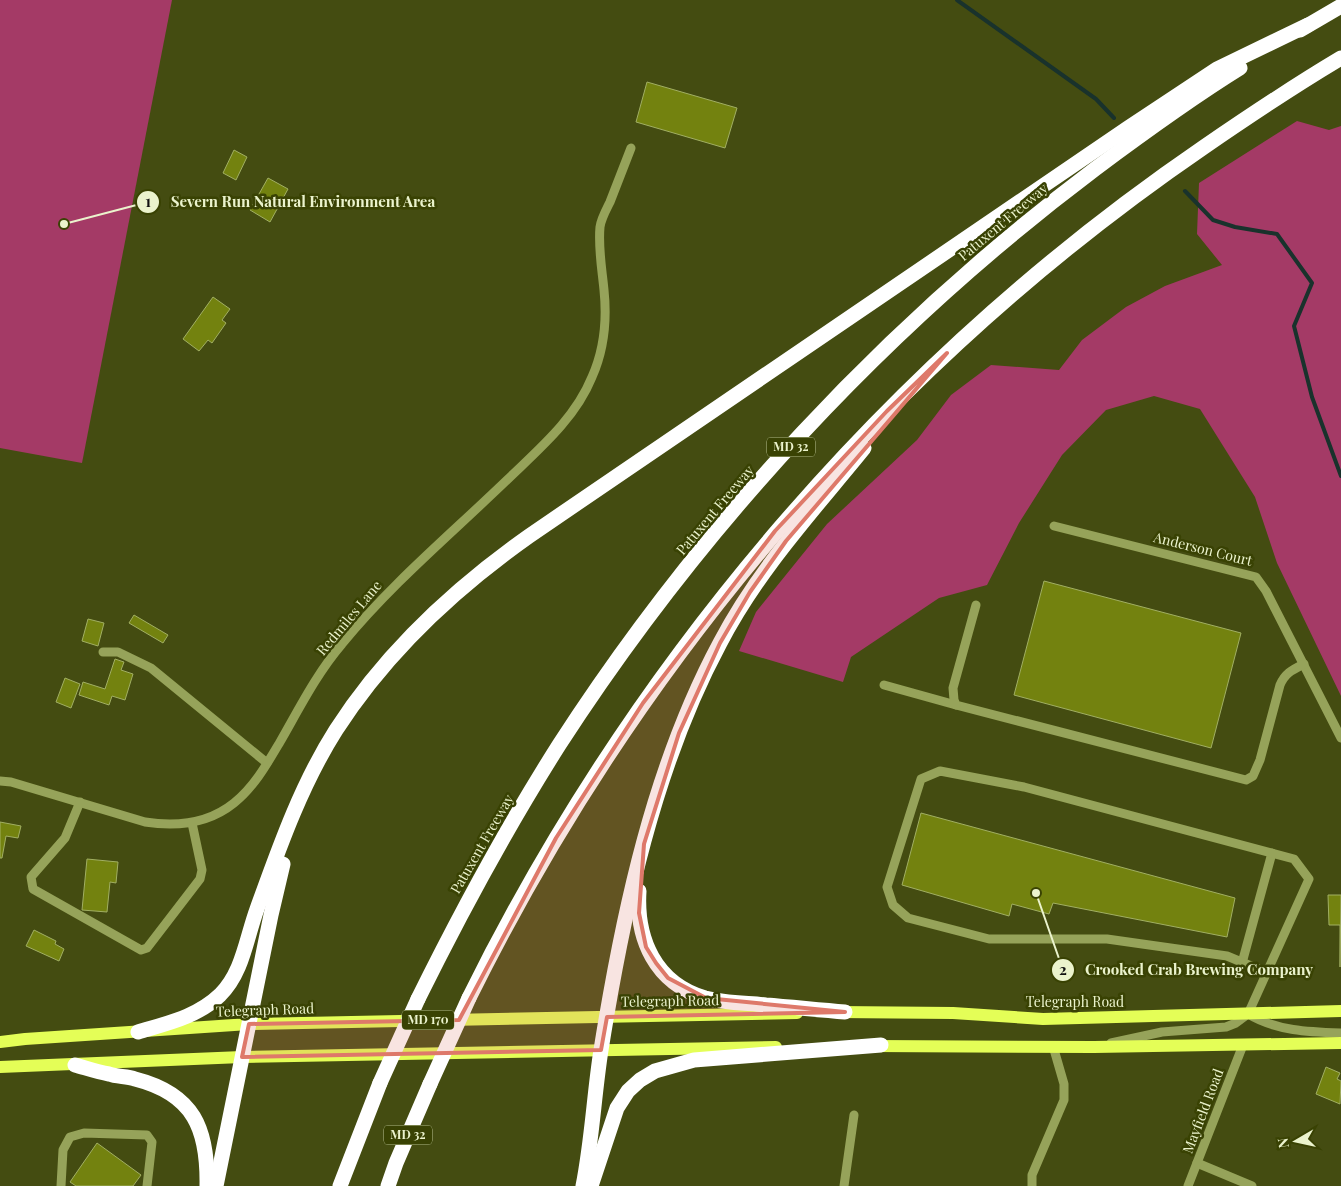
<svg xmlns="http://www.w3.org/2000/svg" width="1341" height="1186" viewBox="0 0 1341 1186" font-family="'Playfair Display',serif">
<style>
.green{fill:#a43a66}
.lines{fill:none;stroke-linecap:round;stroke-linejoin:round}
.stream{stroke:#19322c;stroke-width:4}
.building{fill:#73820f;stroke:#a1af63}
.minor{stroke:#96a35a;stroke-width:9}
.major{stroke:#e4fe57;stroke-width:12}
.highway{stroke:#fff;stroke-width:15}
.highway-bridge{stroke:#fff;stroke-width:15}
.marked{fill:#de796a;fill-opacity:0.2;stroke:#de796a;stroke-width:4;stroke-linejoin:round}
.labels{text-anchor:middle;stroke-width:5;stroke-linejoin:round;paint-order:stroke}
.shield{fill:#394203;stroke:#b6be90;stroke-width:1}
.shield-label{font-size:12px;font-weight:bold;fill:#ebf3cd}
.street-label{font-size:14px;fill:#ebf3cd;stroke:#394203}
.leader{fill:none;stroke:#ebf3cd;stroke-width:2}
.callout-dot{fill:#ebf3cd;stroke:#394203;stroke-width:2}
.mark-label{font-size:15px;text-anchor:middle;font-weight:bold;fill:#111}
.callout-label{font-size:15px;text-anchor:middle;font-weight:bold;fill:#ebf3cd;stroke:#394203;stroke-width:5;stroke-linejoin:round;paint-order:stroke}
</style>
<rect width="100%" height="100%" fill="#444c11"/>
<g class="green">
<path d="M0 0H172L82 463 0 448Z"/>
<path d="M1297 121 1329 130 1341 126V696L1277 563 1255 497 1200 409 1154 396 1106 410 1062 455 1019 523 987 585 939 598 851 657 843 682 739 651 756 612 827 524 917 440 951 395 991 365 1059 370 1082 340 1126 307 1165 286 1222 265 1197 234 1199 183Z"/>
</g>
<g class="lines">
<g class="stream">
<path d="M957 0 1096 99 1114 118"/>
<path d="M1185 191 1213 220 1235 227 1277 234 1312 283 1294 326 1312 397 1341 476"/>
</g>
</g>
<g class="building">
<path d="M647 82 737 108 725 148 636 122Z"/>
<path d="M234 150 247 157 236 180 223 173Z"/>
<path d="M268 178 288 189 270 222 250 210Z"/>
<path d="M213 297 230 309 222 320 226 323 212 343 208 340 199 351 183 339Z"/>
<path d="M1044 581 1241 633 1211 748 1014 695Z"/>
<path d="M134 615 168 635 163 643 129 623Z"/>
<path d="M88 619 104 623 98 646 82 641Z"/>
<path d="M115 659 124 662 121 670 133 674 125 700 112 696 109 705 79 695 83 682 105 689Z"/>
<path d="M65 678 80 684 71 708 56 702Z"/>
<path d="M921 813 1235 898 1227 937 1053 903 1049 914 1012 904 1009 916 902 885Z"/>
<path d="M0 822 21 826 18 838 6 836 2 858H0Z"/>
<path d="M87 859 118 862 116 883 110 882 107 912 82 910Z"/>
<path d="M1328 895H1341L1340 967V925H1329Z"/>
<path d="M34 930 56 941 55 944 64 949 59 961 26 946Z"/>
<path d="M1326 1067 1340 1073 1337 1079 1341 1081 1340 1104 1316 1094Z"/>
<path d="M97 1143 141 1175 133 1186H76L70 1182Z"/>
</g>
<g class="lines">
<g class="minor">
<path d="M1054 526 1256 577 1266 591 1341 738"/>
<path d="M976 605 953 688 954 700 956 705 1246 780 1253 776 1260 760 1280 685C1285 673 1292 670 1304 664"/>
<path d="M103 652H118L151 668 267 763"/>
<path d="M884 685 956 705"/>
<path d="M0 781 11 782 145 822C177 827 208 824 234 803 254 787 267 764 280 742 299 709 317 673 342 644 391 584 451 534 507 480 539 449 575 419 592 377 604 350 607 319 604 290 602 269 598 248 600 227 601 219 606 210 610 202 617 184 624 166 631 148"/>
<path d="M80 802 65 838 31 877 33 889 141 950 147 948 200 879 202 870 192 823"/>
<path d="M1242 963 1272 853"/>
<path d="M1248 1014C1276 1031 1310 1032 1341 1033"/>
<path d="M1111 1043 1162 1032 1226 1027 1236 1023 1248 1014 1309 879 1294 859 1024 787 940 771 921 779 887 887 893 905 908 918 989 939H1107L1227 956 1268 973"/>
<path d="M1197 1163 1252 1186"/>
<path d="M61 1186 63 1150 70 1137 84 1133 147 1135 152 1142 147 1186"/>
<path d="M844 1186 854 1115"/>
<path d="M1032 1186V1175L1064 1100V1084L1053 1046"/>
<path d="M1188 1186 1243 1045"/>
</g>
<g class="major">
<path d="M837 1012 953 1013 1043 1019 1341 1011"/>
<path d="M0 1042 25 1039 249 1024 797 1013"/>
<path d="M871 1046 1094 1047 1341 1043"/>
<path d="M0 1067 242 1057 776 1047"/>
</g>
<g class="highway">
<path d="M1300 30 1341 6"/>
<path d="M639 891C636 939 655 983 705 998 724 1003 746 1003 766 1005 792 1007 819 1010 845 1012"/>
<path d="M469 998C637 658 891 361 1204 147 1249 116 1294 86 1341 58"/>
<path d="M418 999C461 912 507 827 559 745 702 524 885 327 1095 169 1142 134 1190 99 1240 68"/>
<path d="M138 1032C168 1023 197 1017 220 995 243 972 246 939 257 909 279 848 301 785 336 730 386 652 454 589 529 536L1128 128 1217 69 1308 25"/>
<path d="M75 1065C86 1068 97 1072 109 1074 117 1077 127 1076 135 1079 194 1094 208 1129 207 1186"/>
<path d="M216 1186 271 915 283 864"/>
<path d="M340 1186 380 1083"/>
<path d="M388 1186 396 1163 430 1084"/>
<path d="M583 1186C592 1141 594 1095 601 1050 623 912 654 766 720 643 758 570 812 512 864 448"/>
<path d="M591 1186 617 1108 628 1091 640 1080 655 1071 694 1060 881 1045"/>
</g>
<g class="highway-bridge">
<path d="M380 1083 418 999"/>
<path d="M430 1084 469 998"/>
</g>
</g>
<path class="marked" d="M947 353 786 541 750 592 720 643 679 733 644 844 639 913 646 947 656 963 668 978 706 998 845 1012 607 1017 601 1050 242 1057 249 1024 459 1020 556 838 643 703 775 531 887 411Z"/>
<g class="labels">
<g class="shield">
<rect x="767" y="437.5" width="48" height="19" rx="4"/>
<rect x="402" y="1010.5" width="52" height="19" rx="4"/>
<rect x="384" y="1125.5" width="48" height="19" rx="4"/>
</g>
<g class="shield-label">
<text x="791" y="451">MD 32</text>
<text x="428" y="1024">MD 170</text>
<text x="408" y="1139">MD 32</text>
</g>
<g class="street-label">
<text transform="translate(1003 222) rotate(-40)" y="5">Patuxent Freeway</text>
<text transform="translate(715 510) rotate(-50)" y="5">Patuxent Freeway</text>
<text transform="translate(1203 549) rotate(14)" y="5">Anderson Court</text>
<text transform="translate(349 618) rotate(-50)" y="5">Redmiles Lane</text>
<text transform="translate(482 844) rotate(-60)" y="5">Patuxent Freeway</text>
<text transform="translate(670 1001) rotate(-1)" y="5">Telegraph Road</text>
<text x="1075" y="1007">Telegraph Road</text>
<text transform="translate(265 1010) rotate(-2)" y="5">Telegraph Road</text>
<text transform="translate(1203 1111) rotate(-69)" y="5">Mayfield Road</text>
</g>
</g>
<path class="leader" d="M64 224L148 202M1036 893L1063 970"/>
<g class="callout-dot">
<circle cx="64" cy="224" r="5"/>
<circle cx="1036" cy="893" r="5"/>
<circle cx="148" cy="202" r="12"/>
<circle cx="1063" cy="970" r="12"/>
</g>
<g class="mark-label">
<text x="148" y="207">1</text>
<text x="1063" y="975">2</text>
</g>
<g class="callout-label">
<text x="303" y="207">Severn Run Natural Environment Area</text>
<text x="1199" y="975">Crooked Crab Brewing Company</text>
</g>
<g transform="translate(1296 1141) rotate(261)" stroke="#394203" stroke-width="4" paint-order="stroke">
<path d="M0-4L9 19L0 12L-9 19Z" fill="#ebf3cd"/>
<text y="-8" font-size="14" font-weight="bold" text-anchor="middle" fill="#ebf3cd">N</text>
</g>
</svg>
